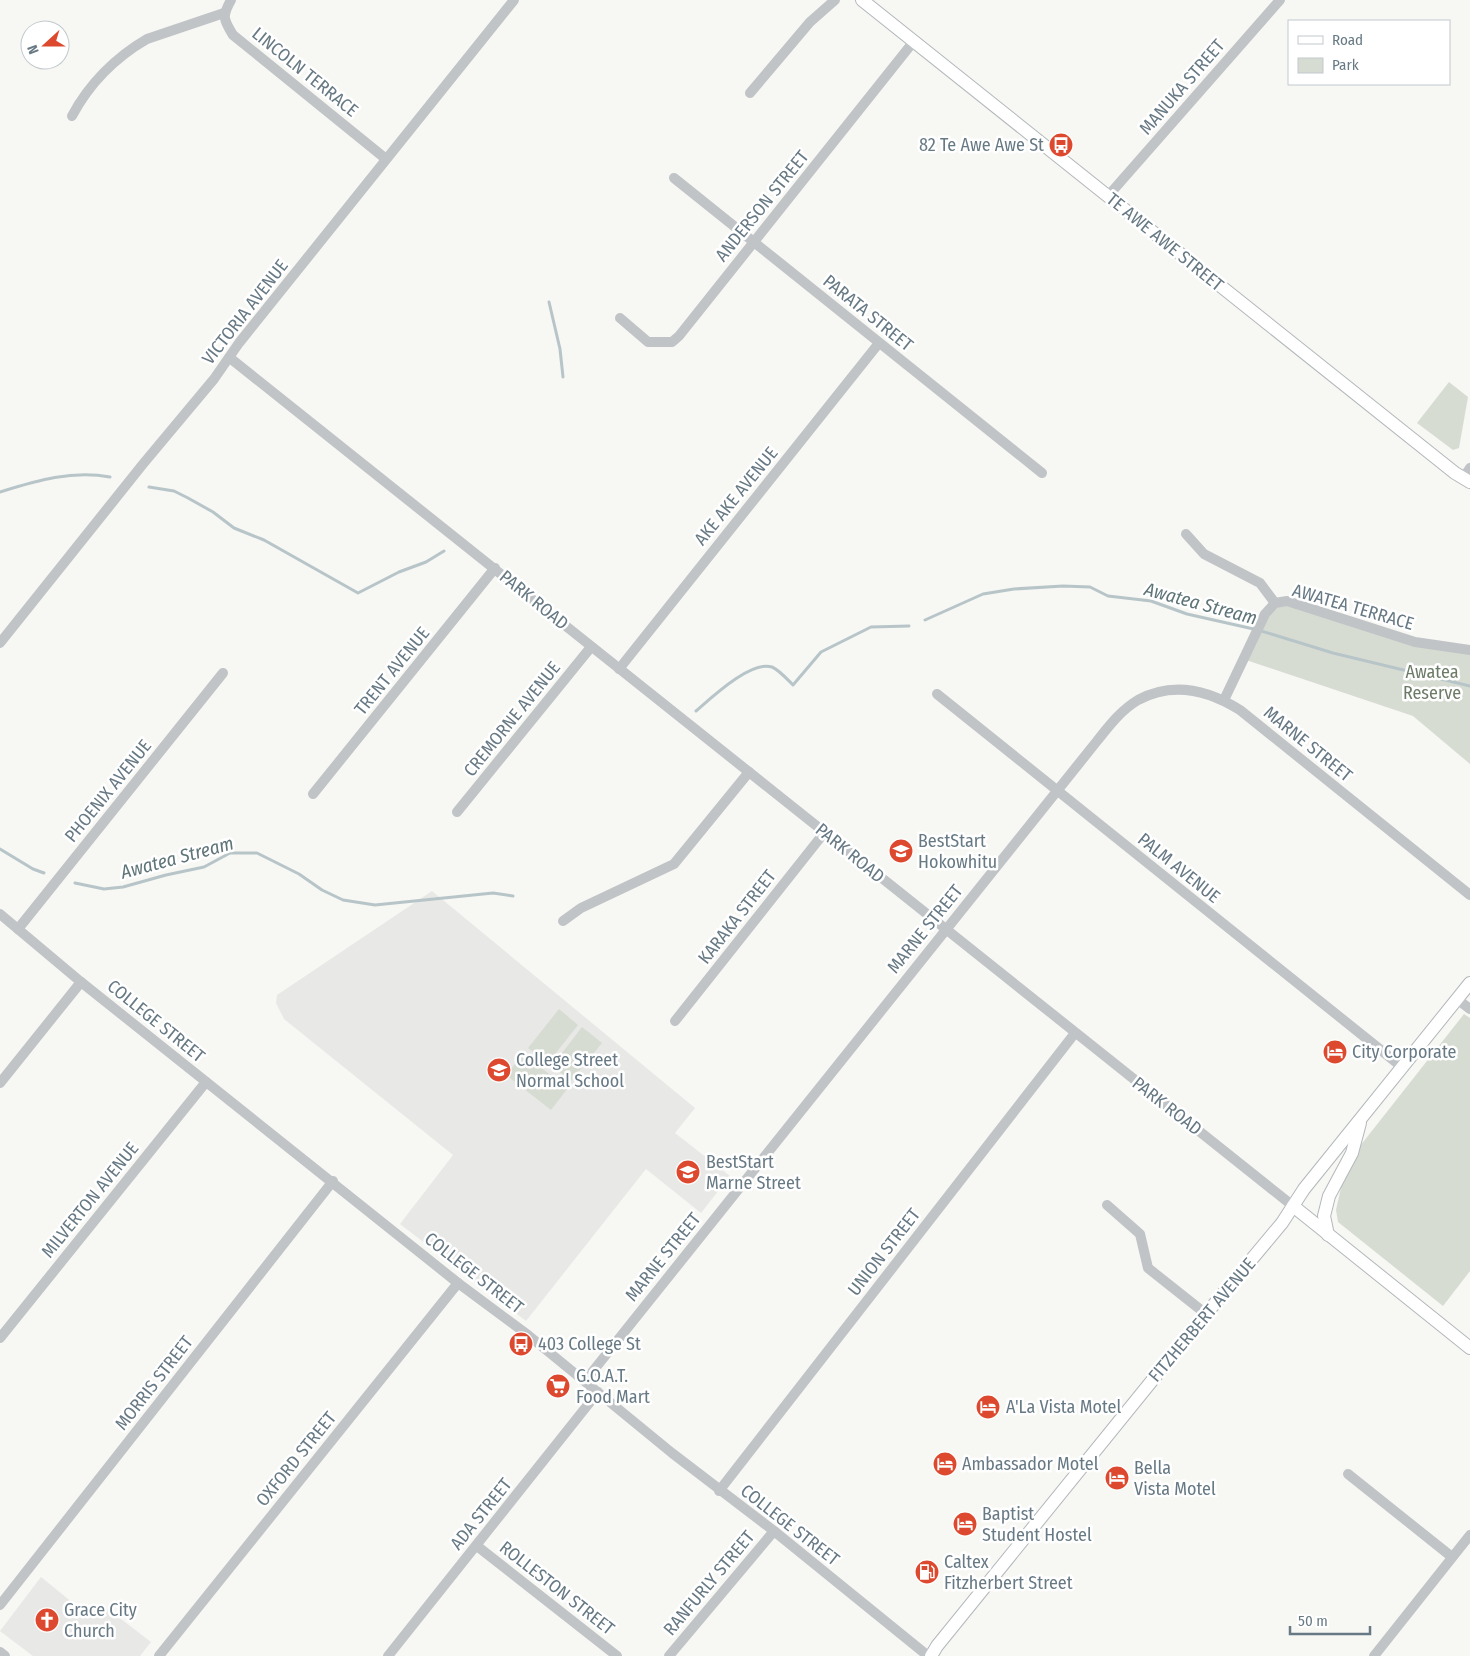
<svg xmlns="http://www.w3.org/2000/svg" width="1470" height="1656" viewBox="0 0 1470 1656" font-family="'Fira Sans Condensed',sans-serif">
<style>
.built{fill:#e8e8e7}
.green{fill:#d7dcd3}
.lines{fill:none;stroke-linecap:round;stroke-linejoin:round}
.stream{stroke:#b7c5c8;stroke-width:3}
.major-casing{stroke:#b3b8bb;stroke-width:14}
.minor{stroke:#c0c4c7;stroke-width:10}
.major{stroke:#fff;stroke-width:12}
.labels{text-anchor:middle;stroke-width:5;stroke-linejoin:round;paint-order:stroke}
.street-label{font-size:18px;fill:#677984;stroke:#fff}
.poi-label{font-size:18px;fill:#677984;stroke:#fff;text-anchor:start}
.park-label{font-size:18px;fill:#6c7b66;stroke:#fff}
.water-label{font-size:19px;font-style:italic;fill:#5e7479;stroke:#fff}
</style>
<rect width="100%" height="100%" fill="#f7f7f4"/>
<g class="built">
<path d="M432 891 695 1108 675 1133 730 1176 701 1213 646 1169 526 1321 400 1224 453 1155 284 1019 276 1003 277 995Z"/>
<path d="M41 1577 89 1616 100 1603 151 1642 140 1656H33L0 1631Z"/>
</g>
<g class="green">
<path d="M1449 382 1468 397 1459 448 1453 450 1417 423Z"/>
<path d="M1287 601 1415 642 1470 650V764L1413 716 1243 659 1265 614Z"/>
<path d="M559 1009 578 1025 548 1063 528 1048Z"/>
<path d="M1464 1014 1470 1018V1271L1443 1306 1338 1222 1336 1210 1343 1179 1360 1146Z"/>
<path d="M582 1027 602 1043 571 1081 552 1066Z"/>
<path d="M523 1054 568 1088 551 1110 506 1075Z"/>
</g>
<g class="lines">
<g class="stream">
<path d="M549 302 560 349 563 377"/>
<path d="M149 487 174 491 188 498 213 512 234 528 264 540 358 593 399 572 426 562 444 551"/>
<path d="M0 492C36 481 71 470 110 477"/>
<path d="M925 620 983 594 1014 589 1063 586 1090 587 1108 596 1151 601 1187 614 1258 630 1333 653 1470 686"/>
<path d="M696 711C711 698 751 660 772 667 779 670 787 679 793 685L821 652 871 627 909 626"/>
<path d="M0 849 33 869 44 873"/>
<path d="M75 883 104 889 123 887 166 875 204 867 230 853H257L299 874 322 890 343 900 375 905 493 893 513 896"/>
</g>
<defs>
<g id="major">
<path d="M862 0 1455 473 1470 482"/>
<path d="M1293 1206 1470 1348"/>
<path d="M1328 1235 1324 1216 1329 1196 1352 1153 1360 1123"/>
<path d="M931 1656 937 1646 1206 1314 1282 1223 1304 1189 1470 983"/>
</g>
</defs>
<use href="#major" class="major-casing"/>
<g class="minor">
<path d="M231 0C222 16 223 19 233 35L386 159"/>
<path d="M750 93 810 22 835 0"/>
<path d="M72 116C89 84 116 57 147 39L224 13"/>
<path d="M674 178 1042 473"/>
<path d="M1108 196 1280 0"/>
<path d="M620 318 648 342H672L679 336 914 41"/>
<path d="M230 358 1293 1206"/>
<path d="M1464 477 1470 468"/>
<path d="M1186 534 1204 554 1260 583 1275 603"/>
<path d="M0 643 143 464 214 379 239 343 514 0"/>
<path d="M619 669 879 343"/>
<path d="M937 694 1402 1067"/>
<path d="M1224 700 1265 614 1275 603 1287 601 1415 642 1470 650"/>
<path d="M313 794 495 568"/>
<path d="M457 812 591 647"/>
<path d="M0 914 81 982 458 1283 528 1335 672 1453 774 1531 928 1656"/>
<path d="M563 921 581 908 674 864 749 772"/>
<path d="M18 929 223 673"/>
<path d="M1457 999 1470 1009"/>
<path d="M675 1021 824 833"/>
<path d="M0 1083 81 982"/>
<path d="M1107 1205 1140 1234 1148 1268 1206 1314"/>
<path d="M0 1338 206 1082"/>
<path d="M585 1381 1097 741C1109 726 1121 710 1138 700 1173 681 1208 690 1240 710L1470 895"/>
<path d="M1348 1474 1452 1557"/>
<path d="M719 1491 1075 1033"/>
<path d="M477 1546 617 1656"/>
<path d="M0 1605 333 1181"/>
<path d="M0 1652 5 1656"/>
<path d="M159 1656 458 1283"/>
<path d="M388 1656 598 1392"/>
<path d="M669 1656 774 1531"/>
<path d="M1374 1656 1470 1535"/>
</g>
<use href="#major" class="major"/>
</g>
<defs>
<symbol id="bus-disc" viewBox="-11 -11 22 22"><circle r="9.5" fill="#dd492e" stroke="#fff"/><path d="M-5-6H5V4H4V6H2V4H-2V6H-4V4H-5ZM-3.5-4V0h7V-4ZM-3.5 1.2v1.5H-2V1.2ZM2 1.2v1.5H3.5V1.2Z" fill="#fff"/></symbol>
<symbol id="school-disc" viewBox="-11 -11 22 22"><circle r="9.5" fill="#dd492e" stroke="#fff"/><path d="M0-5L7-2L0 1L-7-2ZM-4 1L0 2.5L4 1V4Q0 6-4 4Z" fill="#fff"/></symbol>
<symbol id="hotel-disc" viewBox="-11 -11 22 22"><circle r="9.5" fill="#dd492e" stroke="#fff"/><path d="M-6-4.5h1.5V1H6V5H4.5V3h-9V5H-6ZM-4 0a1.8 1.8 0 1 1 3.6 0ZM.5 0V-2.5h3Q6-2.5 6 0Z" fill="#fff"/></symbol>
<symbol id="supermarket-disc" viewBox="-11 -11 22 22"><circle r="9.5" fill="#dd492e" stroke="#fff"/><path d="M-6-5.5h2.5l.6 2H6L4.5 2H-2.5L-4.4-4H-6ZM-1.5 3.2a1.3 1.3 0 1 0 .1 0ZM3 3.2a1.3 1.3 0 1 0 .1 0Z" fill="#fff"/></symbol>
<symbol id="fuel-disc" viewBox="-11 -11 22 22"><circle r="9.5" fill="#dd492e" stroke="#fff"/><path d="M-5.5-6h7V0h2V4h1.3V-2.5L3-4.5l.8-.8L6-3V5H2.5V1h-1V6h-7ZM-4.2-4.7v3.2H.2V-4.7Z" fill="#fff"/></symbol>
<symbol id="church-disc" viewBox="-11 -11 22 22"><circle r="9.5" fill="#dd492e" stroke="#fff"/><path d="M-1.2-6h2.4v3.5h3.3v2.4h-3.3V6h-2.4V-.1h-3.3v-2.4h3.3Z" fill="#fff"/></symbol>
</defs>
<g fill-rule="evenodd">
<use href="#bus-disc" x="1047" y="131" width="28" height="28"/>
<use href="#school-disc" x="887" y="837" width="28" height="28"/>
<use href="#hotel-disc" x="1321" y="1038" width="28" height="28"/>
<use href="#school-disc" x="485" y="1056" width="28" height="28"/>
<use href="#school-disc" x="674" y="1158" width="28" height="28"/>
<use href="#bus-disc" x="507" y="1330" width="28" height="28"/>
<use href="#supermarket-disc" x="544" y="1372" width="28" height="28"/>
<use href="#hotel-disc" x="974" y="1393" width="28" height="28"/>
<use href="#hotel-disc" x="931" y="1450" width="28" height="28"/>
<use href="#hotel-disc" x="1103" y="1464" width="28" height="28"/>
<use href="#hotel-disc" x="951" y="1510" width="28" height="28"/>
<use href="#fuel-disc" x="913" y="1558" width="28" height="28"/>
<use href="#church-disc" x="33" y="1606" width="28" height="28"/>
</g>
<g class="labels">
<g class="street-label">
<text transform="translate(305 72) rotate(39)" y="6">LINCOLN TERRACE</text>
<text transform="translate(1182 87) rotate(-49)" y="6">MANUKA STREET</text>
<text transform="translate(762 206) rotate(-51)" y="6">ANDERSON STREET</text>
<text transform="translate(1165 242) rotate(39)" y="6">TE AWE AWE STREET</text>
<text transform="translate(245 312) rotate(-52)" y="6">VICTORIA AVENUE</text>
<text transform="translate(868 313) rotate(39)" y="6">PARATA STREET</text>
<text transform="translate(736 496) rotate(-51)" y="6">AKE AKE AVENUE</text>
<text transform="translate(534 600) rotate(39)" y="6">PARK ROAD</text>
<text transform="translate(1353 607) rotate(16)" y="6">AWATEA TERRACE</text>
<text transform="translate(392 671) rotate(-51)" y="6">TRENT AVENUE</text>
<text transform="translate(512 719) rotate(-51)" y="6">CREMORNE AVENUE</text>
<text transform="translate(1308 744) rotate(39)" y="6">MARNE STREET</text>
<text transform="translate(108 791) rotate(-51)" y="6">PHOENIX AVENUE</text>
<text transform="translate(850 853) rotate(39)" y="6">PARK ROAD</text>
<text transform="translate(1179 868) rotate(39)" y="6">PALM AVENUE</text>
<text transform="translate(737 917) rotate(-52)" y="6">KARAKA STREET</text>
<text transform="translate(925 929) rotate(-51)" y="6">MARNE STREET</text>
<text transform="translate(156 1021) rotate(39)" y="6">COLLEGE STREET</text>
<text transform="translate(1167 1106) rotate(38)" y="6">PARK ROAD</text>
<text transform="translate(90 1200) rotate(-51)" y="6">MILVERTON AVENUE</text>
<text transform="translate(884 1252) rotate(-52)" y="6">UNION STREET</text>
<text transform="translate(663 1257) rotate(-51)" y="6">MARNE STREET</text>
<text transform="translate(474 1273) rotate(38)" y="6">COLLEGE STREET</text>
<text transform="translate(1202 1320) rotate(-50)" y="6">FITZHERBERT AVENUE</text>
<text transform="translate(154 1383) rotate(-52)" y="6">MORRIS STREET</text>
<text transform="translate(296 1459) rotate(-51)" y="6">OXFORD STREET</text>
<text transform="translate(481 1514) rotate(-51)" y="6">ADA STREET</text>
<text transform="translate(790 1525) rotate(38)" y="6">COLLEGE STREET</text>
<text transform="translate(709 1583) rotate(-50)" y="6">RANFURLY STREET</text>
<text transform="translate(557 1588) rotate(38)" y="6">ROLLESTON STREET</text>
</g>
<g class="poi-label">
<text x="1044" y="151" text-anchor="end">82 Te Awe Awe St</text>
<text x="918" y="847">BestStart<tspan x="918" dy="21">Hokowhitu</tspan></text>
<text x="1352" y="1058">City Corporate</text>
<text x="516" y="1066">College Street<tspan x="516" dy="21">Normal School</tspan></text>
<text x="706" y="1168">BestStart<tspan x="706" dy="21">Marne Street</tspan></text>
<text x="538" y="1350">403 College St</text>
<text x="576" y="1382">G.O.A.T.<tspan x="576" dy="21">Food Mart</tspan></text>
<text x="1006" y="1413">A'La Vista Motel</text>
<text x="962" y="1470">Ambassador Motel</text>
<text x="1134" y="1474">Bella<tspan x="1134" dy="21">Vista Motel</tspan></text>
<text x="982" y="1520">Baptist<tspan x="982" dy="21">Student Hostel</tspan></text>
<text x="944" y="1568">Caltex<tspan x="944" dy="21">Fitzherbert Street</tspan></text>
<text x="64" y="1616">Grace City<tspan x="64" dy="21">Church</tspan></text>
</g>
<g class="park-label">
<text x="1432" y="678">Awatea<tspan x="1432" dy="21">Reserve</tspan></text>
</g>
<g class="water-label">
<text transform="translate(1201 603) rotate(15)" y="7">Awatea Stream</text>
<text transform="translate(177 857) rotate(-15)" y="7">Awatea Stream</text>
</g>
</g>
<rect x="1288" y="20" width="162" height="65" fill="#ffffff" stroke="#c2c9ce"/>
<rect x="1298" y="36" width="25" height="8" fill="#ffffff" stroke="#c2c9ce"/>
<text x="1332" y="45" font-size="15" fill="#677984">Road</text>
<rect x="1298" y="58" width="25" height="15" fill="#d7dcd3" stroke="#c2c9ce"/>
<text x="1332" y="70" font-size="15" fill="#677984">Park</text>
<g transform="translate(45 45) rotate(249)"><circle r="24" fill="#ffffff" stroke="#c2c9ce"/>
<path d="M0-4L9 19L0 12L-9 19Z" fill="#dd492e"/>
<text y="-8" font-size="14" font-weight="bold" text-anchor="middle" fill="#677984">N</text>
</g>
<path d="M1290 1626v8h80v-8" fill="none" stroke="#677984" stroke-width="2.5"/>
<text x="1298" y="1626" font-size="15" fill="#677984" stroke="#ffffff" stroke-width="4" paint-order="stroke">50 m</text>
</svg>
